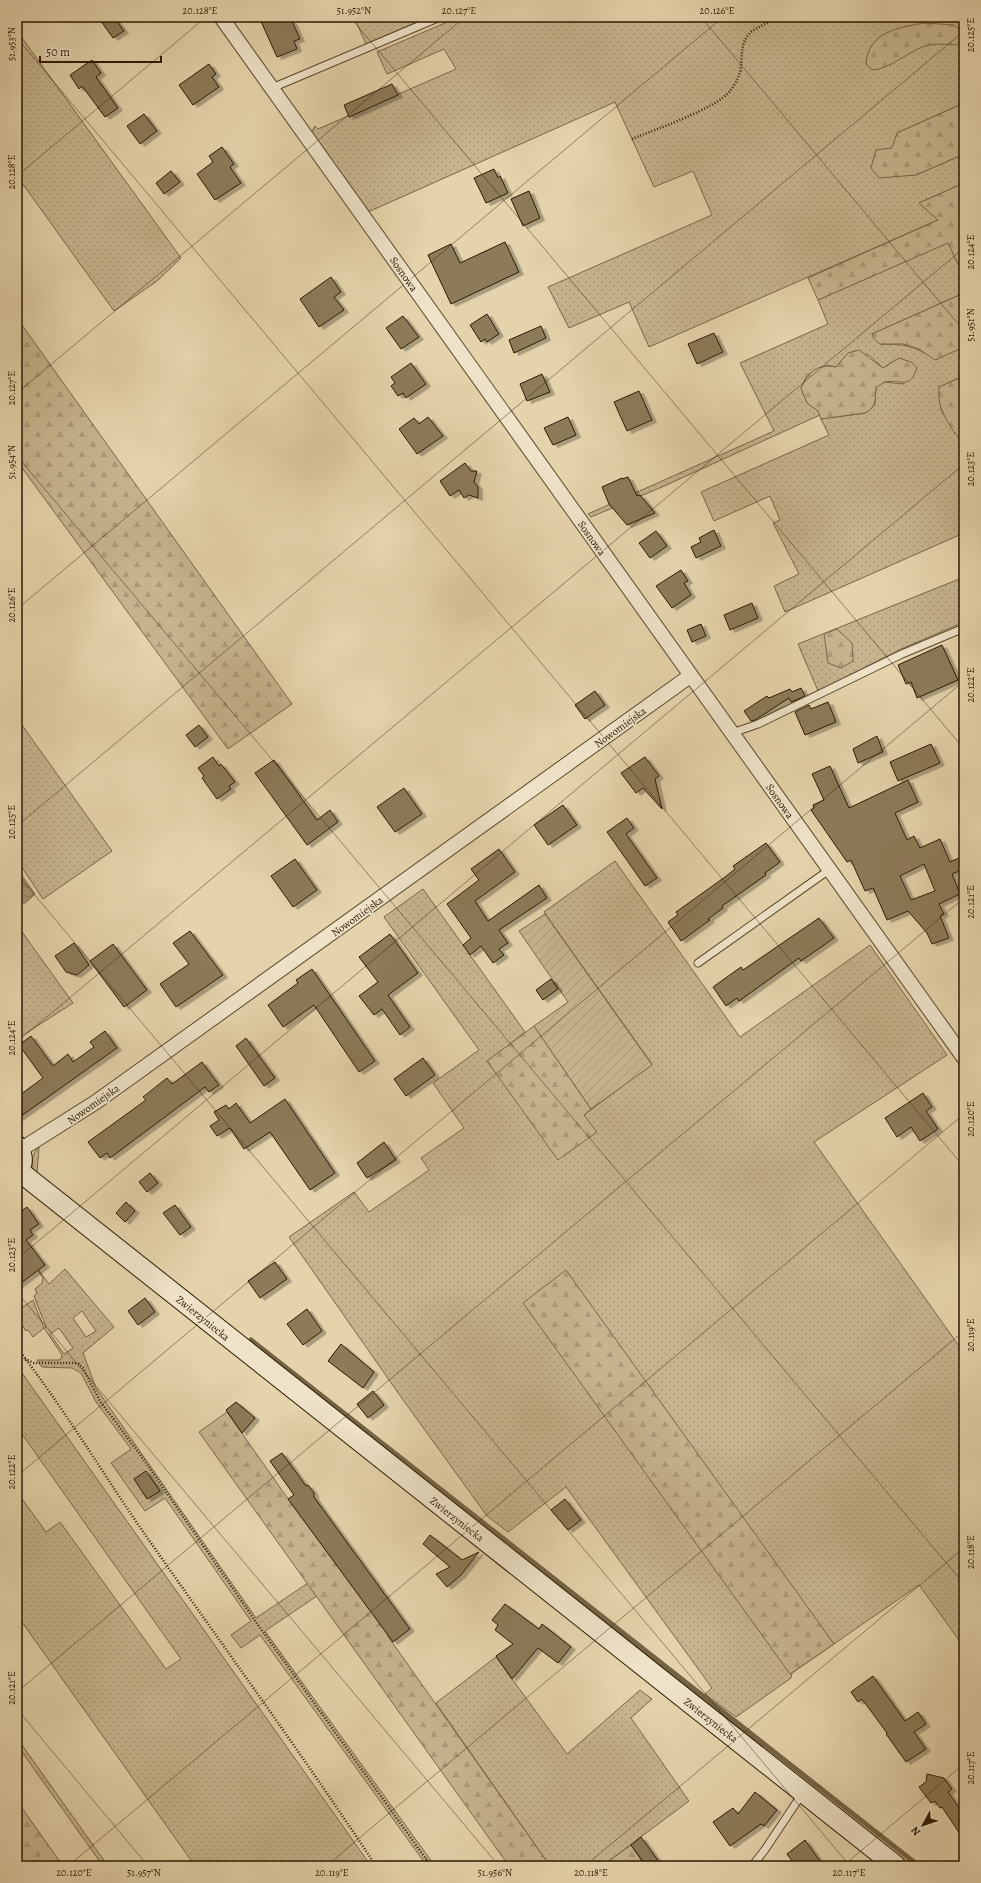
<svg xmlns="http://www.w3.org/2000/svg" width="981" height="1883" viewBox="0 0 981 1883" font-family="Alegreya,serif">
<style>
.grass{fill:url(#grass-dots);stroke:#796747;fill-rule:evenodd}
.forest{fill:url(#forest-firs);stroke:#796747}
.garden{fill:url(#garden-furrows);stroke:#796747}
.water{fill:url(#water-waves);stroke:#756344}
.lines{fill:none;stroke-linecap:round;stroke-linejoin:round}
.stream{stroke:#756344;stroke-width:5}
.building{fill:#8c7a59;stroke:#2c1a00;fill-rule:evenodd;filter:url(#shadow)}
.lane-casing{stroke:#5a482b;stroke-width:9}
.street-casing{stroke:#5a482b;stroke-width:16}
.secondary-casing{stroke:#2c1a00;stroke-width:22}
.path{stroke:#2c1a00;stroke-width:2.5;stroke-dasharray:1 2;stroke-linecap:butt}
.lane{stroke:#eee2c8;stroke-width:7}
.street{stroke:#eee2c8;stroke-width:14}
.secondary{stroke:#eee2c8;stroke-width:20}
.ticks{fill:none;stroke:#2c1a00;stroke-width:1;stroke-opacity:0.45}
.labels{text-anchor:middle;stroke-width:3.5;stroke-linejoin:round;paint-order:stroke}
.street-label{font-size:11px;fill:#2c1a00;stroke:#eee2c8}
.neatline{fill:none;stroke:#2c1a00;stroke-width:1.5}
.ticks-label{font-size:10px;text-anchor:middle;fill:#2c1a00}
</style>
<defs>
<pattern id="grass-dots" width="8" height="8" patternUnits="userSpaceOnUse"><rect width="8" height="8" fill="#c6b48e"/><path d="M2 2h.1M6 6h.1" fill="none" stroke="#aa9a79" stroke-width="1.8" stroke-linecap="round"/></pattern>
<pattern id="forest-firs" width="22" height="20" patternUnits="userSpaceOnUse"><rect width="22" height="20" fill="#c6b48e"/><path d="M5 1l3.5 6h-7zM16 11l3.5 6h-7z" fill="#aa9a79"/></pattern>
<pattern id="garden-furrows" width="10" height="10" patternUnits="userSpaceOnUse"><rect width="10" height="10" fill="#c6b48e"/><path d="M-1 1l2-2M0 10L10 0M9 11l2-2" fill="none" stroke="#aa9a79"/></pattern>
<pattern id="water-waves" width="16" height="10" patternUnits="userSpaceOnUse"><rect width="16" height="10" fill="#a69471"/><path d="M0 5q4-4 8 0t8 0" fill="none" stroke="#87785a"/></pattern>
<filter id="shadow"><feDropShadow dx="4.5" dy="2.5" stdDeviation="0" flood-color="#0004"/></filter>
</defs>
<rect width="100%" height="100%" fill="#e5d3ab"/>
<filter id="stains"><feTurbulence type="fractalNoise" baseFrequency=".005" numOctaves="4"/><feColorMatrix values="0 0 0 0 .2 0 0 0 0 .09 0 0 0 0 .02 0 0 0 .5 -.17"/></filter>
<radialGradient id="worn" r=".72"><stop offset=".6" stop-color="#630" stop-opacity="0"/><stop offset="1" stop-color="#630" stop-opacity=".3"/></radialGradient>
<g class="grass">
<path d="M354 17H428L366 44Z"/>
<path d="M459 17H964V103L897 133 916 175 964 154V183L919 203 938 220 649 347 629 302 569 328 548 287 712 215 693 171 654 187 615 102 368 212 311 133 315 126 318 129 456 69 444 49 387 74 377 52Z"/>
<path d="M17 31 181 258 157 281 114 311 17 176Z"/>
<path d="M949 242 959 266 964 264V293L872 334 880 344C906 344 914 346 935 359L964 347V376L939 387 941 410 964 445V533L785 612 774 586 799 574 773 523 780 520 770 496 714 521 701 492 829 435 821 419 866 413 875 405 876 387 884 382 904 384 899 358 883 368 869 355 848 353 836 367 827 365 807 375 801 388 807 403 818 411 820 415 662 487 591 517 588 514 774 431 740 363 828 324 818 300Z"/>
<path d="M964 577V622L901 649 818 691 798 644Z"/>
<path d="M17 718 112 851 43 899 17 860Z"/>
<path d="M615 861 740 1037 870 945 947 1055 814 1142 964 1353V1647L919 1585 792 1673 791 1678 736 1717 705 1694 712 1688 566 1487 508 1532 487 1516 401 1397 289 1237 354 1192 369 1212 429 1170 421 1158 464 1128 433 1083 479 1050 384 917 423 889 525 1032 487 1062 584 1115 652 1064 544 912Z"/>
<path d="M17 925 73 1003 17 1039Z"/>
<path d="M39 1147 37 1173H35C31 1163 31 1155 39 1147Z"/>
<path d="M17 1241 49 1284 65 1269 114 1327 83 1353 96 1388 256 1618 308 1583 317 1596 265 1631 435 1866H427L260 1635 241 1648 231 1635 251 1621 165 1498 145 1511 111 1463 131 1449 96 1402 81 1373 72 1368 42 1367 37 1360H59L61 1359 62 1355 44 1328 33 1337 28 1330 26 1331 17 1318V1311L33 1300 44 1328 46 1327 34 1296 37 1293 35 1289 42 1283 43 1278ZM82 1311 96 1331 86 1337 73 1318ZM59 1328 73 1348 64 1354 50 1334Z"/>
<path d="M17 1366 371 1866H195L17 1615V1492L46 1532 60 1522 166 1669 181 1659 17 1427Z"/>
<path d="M496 1657 567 1754 640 1690 652 1699 631 1718 689 1801 602 1866H550L436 1703Z"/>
<path d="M17 1738 108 1866H103L17 1745Z"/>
</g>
<g class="forest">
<path d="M925 23 954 25 964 32V40L956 45C945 44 933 43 922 47 905 54 891 68 873 70L866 64C868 32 899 27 925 23Z"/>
<path d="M964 103V154L916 175 879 178 871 168 876 150 892 148 897 133Z"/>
<path d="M964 183V264L959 266 948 243 818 300 808 278 938 220 919 203Z"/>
<path d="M964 293V347L935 360 919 349 903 344H880L874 339 872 334Z"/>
<path d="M17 318 292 704 228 749 17 461Z"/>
<path d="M859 350 883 368 899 358 911 362 917 368C910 390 901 379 885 382 882 383 879 386 876 387 875 398 877 407 865 413L821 419 818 411 807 403 801 388C809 371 817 364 836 367L848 353Z"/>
<path d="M964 376V445C951 428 936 409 939 387Z"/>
<path d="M837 629 852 643 853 661 841 668 828 663 824 634Z"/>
<path d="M534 1026 591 1109 584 1115 597 1132 558 1160 487 1061Z"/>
<path d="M566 1270 834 1644 790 1674 523 1303Z"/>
<path d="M227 1412 286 1496 388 1634 387 1635 550 1866H509L199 1432Z"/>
<path d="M17 1801 63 1866H17Z"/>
<path d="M631 1845 645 1866H602Z"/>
</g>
<path class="garden" d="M545 914 652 1065 591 1109 534 1026 568 1002 519 931Z"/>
<path class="water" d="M17 869 35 894 25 903 17 902Z"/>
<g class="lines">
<path class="stream" d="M251 1340 919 1866"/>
</g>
<g class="building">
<path d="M98 17H114L124 31 113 38Z"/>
<path d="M259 17H290L300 39 294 41 297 49 277 57Z"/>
<path d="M92 60 101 73 96 77 118 108 105 117 82 86 79 89 70 75Z"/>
<path d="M209 64 216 74 212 77 219 87 193 105 179 85Z"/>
<path d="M392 84 398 95 349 117 344 105Z"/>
<path d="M144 114 157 131 140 144 127 126Z"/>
<path d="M222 147 234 164 230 167 241 183 215 200 197 174 213 162 209 156Z"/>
<path d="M494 169 498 178 500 176 508 193 486 203 474 178Z"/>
<path d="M171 171 180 182 164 194 156 183Z"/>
<path d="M529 191 540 218 523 226 511 199Z"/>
<path d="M505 242 519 272 451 304 428 255 451 244 460 263Z"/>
<path d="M331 277 341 292 334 297 344 310 319 327 300 299Z"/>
<path d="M487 314 499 334 487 342 485 339 481 342 470 325Z"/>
<path d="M403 316 419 337 401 349 386 328Z"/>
<path d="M541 326 546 338 514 353 509 340Z"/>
<path d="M714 333 723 352 697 364 688 344Z"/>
<path d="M411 363 426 384 406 398 403 393 398 396 391 386 395 383 391 377Z"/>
<path d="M542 374 550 392 527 401 520 384Z"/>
<path d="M639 391 652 420 627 431 614 402Z"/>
<path d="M428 417 443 436 417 454 399 429 414 418 419 424Z"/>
<path d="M568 417 576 435 553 445 544 428Z"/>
<path d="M465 463 471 471H477L474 482 478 487V498L469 495 464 498 459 490 450 496 440 481Z"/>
<path d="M628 477 637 496 640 495 655 513 627 525 609 504 602 487 622 478V479Z"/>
<path d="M714 530 721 546 696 558 691 547 701 542 699 538Z"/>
<path d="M656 531 667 546 650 558 639 543Z"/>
<path d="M681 570 688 581 684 583 691 595 672 608 656 586Z"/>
<path d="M752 603 758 618 730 630 724 615Z"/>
<path d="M701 624 706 636 692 642 687 630Z"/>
<path d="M942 645 958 680 917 698 911 682 906 684 898 665Z"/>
<path d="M801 688 805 696 791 702 789 698 755 720 751 721 744 711 767 696 769 698 790 689 792 692Z"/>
<path d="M595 691 605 705 585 719 575 705Z"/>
<path d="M828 702 836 722 805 735 795 712 809 705 811 709Z"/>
<path d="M199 725 208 737 195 747 186 735Z"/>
<path d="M877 736 883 752 858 763 853 749Z"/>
<path d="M931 744 940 763 898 781 890 762Z"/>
<path d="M213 757 219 766 221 764 235 782 229 786 231 789 217 799 202 778 204 776 198 768Z"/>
<path d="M645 757 659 776 655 779 662 809 643 788 636 793 621 773Z"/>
<path d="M274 760 317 820 330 810 338 822 307 845 255 773Z"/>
<path d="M830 766 849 808 908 780 918 802 895 813 907 840 914 836 920 848 940 839 950 862 961 857 964 865V869L952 874 960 894 939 904 944 914 940 916 949 938 932 944 927 933 908 911 887 920 873 888 865 891 851 860 847 862 811 810 814 808 813 805 824 800 812 774ZM924 864 935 891 911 900 900 876Z"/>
<path d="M404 788 422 814 395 832 377 807Z"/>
<path d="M563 805 577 825 548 845 534 825Z"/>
<path d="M627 818 634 828 626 834 657 878 645 886 607 832Z"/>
<path d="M766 843 780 862 765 873 766 875 722 906 723 908 708 919 710 920 681 941 668 922 678 915 676 912 725 877 735 869 733 866Z"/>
<path d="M499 849 515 872 475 901 488 921 539 885 547 898 499 930 508 943 499 949 504 955 493 963 481 946 470 955 463 945 471 938 447 904 479 880 471 869Z"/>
<path d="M295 859 317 890 293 907 271 876Z"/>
<path d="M819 918 834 938 801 961 799 958 739 1001 737 998 726 1006 713 987 741 967 743 970Z"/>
<path d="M190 931 223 975 176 1007 160 984 189 964 173 943Z"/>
<path d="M390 934 418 973 388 995 410 1027 400 1035 382 1009 374 1015 359 996 378 982 359 957Z"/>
<path d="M74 943 89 965 77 975 66 972 55 956Z"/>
<path d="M113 944 147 990 124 1007 90 961Z"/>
<path d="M312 969 375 1061 359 1072 314 1005 283 1027 268 1005 298 983 296 980Z"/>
<path d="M551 979 558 989 543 1000 536 990Z"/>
<path d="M105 1031 117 1048 17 1119V1097L43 1078 19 1045 31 1036 53 1066 68 1054 73 1062 94 1047 90 1042Z"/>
<path d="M246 1038 275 1078 264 1086 236 1046Z"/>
<path d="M423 1058 435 1075 406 1096 394 1079Z"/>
<path d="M202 1062 219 1085 209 1092 205 1087 110 1158 107 1153 100 1158 88 1142 146 1100 143 1097 167 1078 172 1084Z"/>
<path d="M923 1093 932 1107 926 1111 938 1129 920 1141 911 1127 897 1137 885 1118Z"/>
<path d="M285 1099 335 1173 310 1190 270 1132 244 1149 230 1128 217 1136 210 1126 219 1120 214 1112 226 1105 229 1109 236 1103 250 1123Z"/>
<path d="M384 1142 396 1160 367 1178 357 1163Z"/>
<path d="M150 1173 158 1183 147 1192 139 1182Z"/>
<path d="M126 1202 135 1211 125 1222 116 1213Z"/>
<path d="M175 1205 191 1227 180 1235 163 1213Z"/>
<path d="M27 1207 39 1224 30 1230 33 1235 26 1240 45 1265 17 1286V1211L19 1213Z"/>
<path d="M275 1262 287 1279 260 1298 248 1281Z"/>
<path d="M145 1298 155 1312 138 1325 128 1311Z"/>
<path d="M307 1309 322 1331 303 1345 287 1324Z"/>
<path d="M341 1344 374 1372 363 1388 328 1361Z"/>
<path d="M373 1391 384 1405 368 1418 357 1404Z"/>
<path d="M236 1402 255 1418 242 1433 226 1410Z"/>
<path d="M282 1453 306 1486 308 1485 314 1493V1497L410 1629 393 1642 288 1499 294 1495 270 1461Z"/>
<path d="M146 1471 160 1491 147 1499 134 1479Z"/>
<path d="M565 1499 581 1520 568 1530 551 1510Z"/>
<path d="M430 1535 462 1560 479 1552 461 1575 447 1587 436 1574 450 1567 423 1544Z"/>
<path d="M505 1604 539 1629 542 1624 571 1647 558 1663 538 1648 512 1679 496 1656 513 1644 495 1630 498 1625 492 1620Z"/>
<path d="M873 1676 905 1721 918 1712 926 1724 914 1732 926 1749 906 1762 886 1734 887 1733 862 1699 858 1702 851 1692Z"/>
<path d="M927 1774 944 1778 952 1789 948 1792 964 1815V1840L942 1807 940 1808 935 1801 931 1803 919 1787 926 1782Z"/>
<path d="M755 1792 777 1810 764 1826 761 1824 730 1846 713 1822 733 1808 738 1814Z"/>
<path d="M641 1837 662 1866H646L631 1845Z"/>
<path d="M805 1840 820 1861 813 1866H796L787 1854Z"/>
</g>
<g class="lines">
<defs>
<g id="lane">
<path d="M272 88 440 17"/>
<path d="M732 733 758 724 902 654 964 628"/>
<path d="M698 963 829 870"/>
<path d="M752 1866 764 1851 802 1794"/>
</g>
<g id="street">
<path d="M221 17 964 1058"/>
<path d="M20 1150 96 1102 690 676"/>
</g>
<g id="secondary">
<path d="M17 1146C23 1155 24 1164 17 1172"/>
<path d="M19 1171 896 1866"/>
</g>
</defs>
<use href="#lane" class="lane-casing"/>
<use href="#street" class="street-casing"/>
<use href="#secondary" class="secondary-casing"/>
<g class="path">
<path d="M632 139C654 130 717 108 730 91 734 86 738 79 740 72 743 58 739 43 751 32 760 25 771 22 781 17"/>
<path d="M17 1348C64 1408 103 1474 146 1536 223 1646 302 1754 376 1866"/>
<path d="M25 1359 34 1363H73L79 1364 83 1368 100 1401 144 1460 256 1622 431 1866"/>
</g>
<use href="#lane" class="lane"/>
<use href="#street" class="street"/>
<use href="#secondary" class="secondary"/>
</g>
<path class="ticks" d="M350 17 964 749M701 17 964 331M17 38 964 1167M17 176 206 17M17 393 465 17M17 456 964 1584M17 609 723 17M17 826 964 31M17 874 850 1866M17 1042 964 248M17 1259 964 464M17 1292 499 1866M17 1476 964 681M17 1692 964 898M17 1709 148 1866M68 1866 964 1114M326 1866 964 1331M585 1866 964 1548M843 1866 964 1764"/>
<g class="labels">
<g class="street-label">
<text transform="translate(404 274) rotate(55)" y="4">Sosnowa</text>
<text transform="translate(592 538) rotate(55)" y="4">Sosnowa</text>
<text transform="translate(620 727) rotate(-36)" y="4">Nowomiejska</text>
<text transform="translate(780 801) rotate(55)" y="4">Sosnowa</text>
<text transform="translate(357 916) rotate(-36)" y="4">Nowomiejska</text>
<text transform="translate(93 1104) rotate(-35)" y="4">Nowomiejska</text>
<text transform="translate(203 1318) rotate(39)" y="4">Zwierzyniecka</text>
<text transform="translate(457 1519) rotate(38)" y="4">Zwierzyniecka</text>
<text transform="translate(711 1720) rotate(38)" y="4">Zwierzyniecka</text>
</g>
</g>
<rect width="981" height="1883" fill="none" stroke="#e5d3ab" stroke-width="44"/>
<g transform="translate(923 1825) rotate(230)" stroke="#eee2c8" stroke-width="3" paint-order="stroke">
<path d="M0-3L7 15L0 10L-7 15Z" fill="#2c1a00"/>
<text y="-6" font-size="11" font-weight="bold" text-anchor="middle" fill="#2c1a00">N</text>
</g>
<path d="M40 56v6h121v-6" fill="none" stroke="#2c1a00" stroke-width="2"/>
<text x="46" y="56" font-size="12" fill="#2c1a00" stroke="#eee2c8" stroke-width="3" paint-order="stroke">50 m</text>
<rect x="22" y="22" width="937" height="1839" class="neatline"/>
<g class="ticks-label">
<text x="200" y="14">20.128°E</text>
<text x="354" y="14">51.952°N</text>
<text x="459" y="14">20.127°E</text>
<text x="717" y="14">20.126°E</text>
<text transform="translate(970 35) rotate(-90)" y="4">20.125°E</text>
<text transform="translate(11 44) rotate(-90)" y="4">51.953°N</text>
<text transform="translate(11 172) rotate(-90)" y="4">20.128°E</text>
<text transform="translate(970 252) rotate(-90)" y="4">20.124°E</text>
<text transform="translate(970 325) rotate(-90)" y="4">51.951°N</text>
<text transform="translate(11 388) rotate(-90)" y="4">20.127°E</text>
<text transform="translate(11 462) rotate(-90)" y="4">51.954°N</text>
<text transform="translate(970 469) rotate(-90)" y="4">20.123°E</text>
<text transform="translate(11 605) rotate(-90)" y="4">20.126°E</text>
<text transform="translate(970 685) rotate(-90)" y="4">20.122°E</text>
<text transform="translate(11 822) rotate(-90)" y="4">20.125°E</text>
<text transform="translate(970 902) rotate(-90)" y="4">20.121°E</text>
<text transform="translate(11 1038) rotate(-90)" y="4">20.124°E</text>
<text transform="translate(970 1119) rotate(-90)" y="4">20.120°E</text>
<text transform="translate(11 1255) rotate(-90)" y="4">20.123°E</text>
<text transform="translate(970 1335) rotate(-90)" y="4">20.119°E</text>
<text transform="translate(11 1472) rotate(-90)" y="4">20.122°E</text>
<text transform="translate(970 1552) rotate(-90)" y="4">20.118°E</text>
<text transform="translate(11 1688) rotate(-90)" y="4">20.121°E</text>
<text transform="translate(970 1768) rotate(-90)" y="4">20.117°E</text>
<text x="74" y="1876">20.120°E</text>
<text x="144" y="1876">51.957°N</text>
<text x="332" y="1876">20.119°E</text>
<text x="495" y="1876">51.956°N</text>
<text x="591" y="1876">20.118°E</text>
<text x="849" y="1876">20.117°E</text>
</g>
<rect width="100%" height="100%" filter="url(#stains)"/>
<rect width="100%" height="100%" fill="url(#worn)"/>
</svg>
